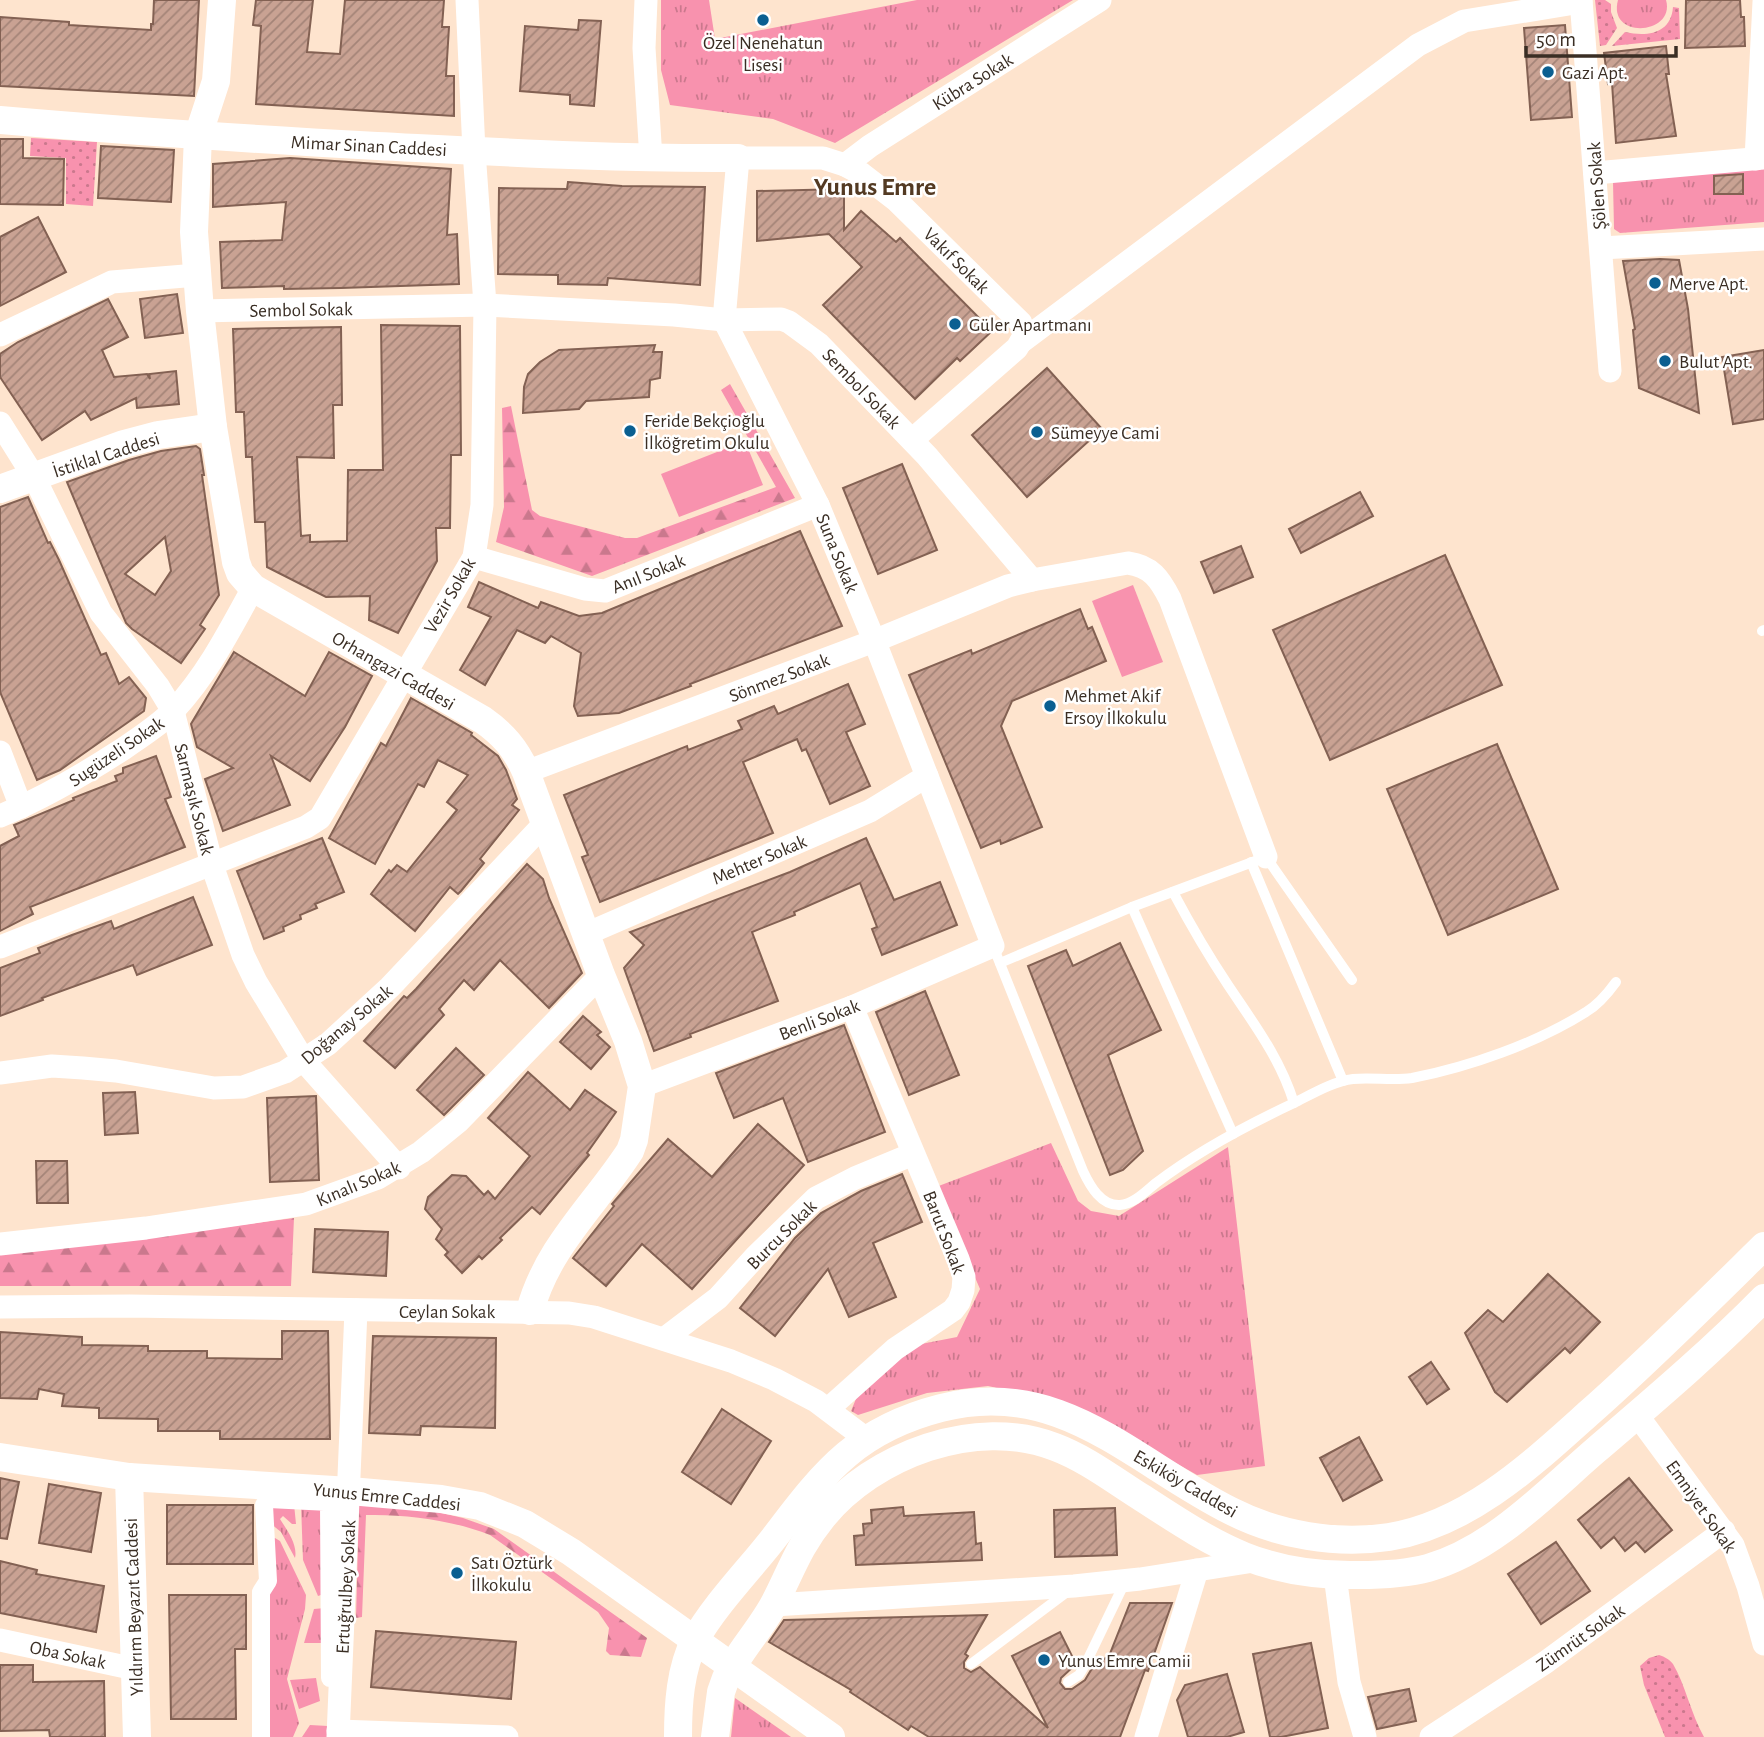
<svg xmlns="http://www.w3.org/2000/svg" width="1764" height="1737" viewBox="0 0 1764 1737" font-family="'Alegreya Sans',sans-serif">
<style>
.grass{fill:url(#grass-dots)}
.forest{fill:url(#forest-firs)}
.park{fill:url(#park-tufts)}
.pitch{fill:#f892ae}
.building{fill:url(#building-hatch);stroke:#836153;stroke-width:2;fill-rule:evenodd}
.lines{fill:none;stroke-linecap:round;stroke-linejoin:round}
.service{stroke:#fff;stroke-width:10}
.pedestrian{stroke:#fff;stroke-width:18}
.minor{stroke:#fff;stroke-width:23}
.tertiary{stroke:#fff;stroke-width:28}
.poi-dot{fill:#0a5f91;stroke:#fff;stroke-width:2.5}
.labels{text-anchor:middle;stroke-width:5;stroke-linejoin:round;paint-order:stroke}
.poi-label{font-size:19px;fill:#3a2e24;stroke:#fff;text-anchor:start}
.street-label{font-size:19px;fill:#3a2e24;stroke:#fff}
.district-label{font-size:26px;font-weight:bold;fill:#533a23;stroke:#fff}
</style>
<defs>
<pattern id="grass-dots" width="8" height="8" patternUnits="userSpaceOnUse" patternTransform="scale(1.75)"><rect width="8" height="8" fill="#f892ae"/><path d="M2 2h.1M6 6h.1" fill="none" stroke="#ca788d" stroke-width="1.8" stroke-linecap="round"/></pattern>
<pattern id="forest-firs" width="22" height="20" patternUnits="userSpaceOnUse" patternTransform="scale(1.75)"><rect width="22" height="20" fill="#f892ae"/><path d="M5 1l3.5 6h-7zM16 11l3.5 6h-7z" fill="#ca788d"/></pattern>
<pattern id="park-tufts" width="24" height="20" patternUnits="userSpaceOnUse" patternTransform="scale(1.75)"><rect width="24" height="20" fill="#f892ae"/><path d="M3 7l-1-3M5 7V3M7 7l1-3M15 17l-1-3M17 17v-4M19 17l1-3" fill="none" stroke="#ca788d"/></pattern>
<pattern id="building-hatch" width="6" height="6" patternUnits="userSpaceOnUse" patternTransform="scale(1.75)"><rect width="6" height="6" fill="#c9a293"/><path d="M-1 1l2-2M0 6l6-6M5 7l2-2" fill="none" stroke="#a48478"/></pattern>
</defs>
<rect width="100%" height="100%" fill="#fee4ce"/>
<g class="grass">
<path d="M1595 0H1605L1611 4V12L1617 28 1606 45 1600 46Z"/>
<path d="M1673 7 1679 8 1680 39 1612 46 1625 32C1647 37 1671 34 1673 7Z"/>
<path d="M31 138 97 142 93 206 66 204V158L30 156Z"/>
<path d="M1659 1655C1665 1657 1669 1659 1673 1664 1685 1684 1691 1714 1704 1737H1665L1644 1685 1640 1666 1649 1658Z"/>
</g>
<g class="forest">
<path d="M730 384 795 498 592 576 496 542 504 507 502 408 511 406 532 510 540 516 625 538H637L776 487 721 390Z"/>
<path d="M294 1218 291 1286H0V1252L113 1242Z"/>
<path d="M359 1505 433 1511 463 1518 494 1529 647 1638 641 1657 610 1655 606 1651 609 1628 598 1612 490 1535C452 1520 406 1514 366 1515L362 1617 356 1618Z"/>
</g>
<g class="park">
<path d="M661 0H709L715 39 917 0H1073L835 143 773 119 670 105 661 70Z"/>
<path d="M1618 0H1666C1676 35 1607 40 1618 0Z"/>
<path d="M1764 168V222L1620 233 1614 229 1613 182Z"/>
<path d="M1051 1143 1078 1201 1091 1211 1119 1216 1228 1147 1265 1466 1197 1475 1117 1430 1058 1401 988 1386 927 1393 858 1415 851 1411 858 1394 916 1345 957 1337 980 1289 936 1187Z"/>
<path d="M294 1504 296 1524H292L283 1516 280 1519C287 1530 298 1545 295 1558L281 1532 270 1523 268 1507Z"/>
<path d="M301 1504H326L324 1594 318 1596 303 1560Z"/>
<path d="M275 1538 280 1541 306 1595 305 1609 287 1679 299 1723 293 1737H264L271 1539Z"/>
<path d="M325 1608 326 1643H304L314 1609Z"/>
<path d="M316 1678 320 1701 299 1709 290 1680Z"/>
<path d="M735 1698 791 1737H731Z"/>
<path d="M310 1725 328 1726V1737H302Z"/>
</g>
<g class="pitch">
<path d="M745 441 763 485 679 517 661 474Z"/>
<path d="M1133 585 1163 662 1122 677 1092 601Z"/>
</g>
<g class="building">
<path d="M154 0H199L194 96 0 86V17L69 22V25L151 30V24H153Z"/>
<path d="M256 0H313L307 52 340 54 345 0H444L442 27H449L446 76H454V116L256 104 261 26 253 25Z"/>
<path d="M1686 0H1740L1741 17H1744L1745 46 1685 48Z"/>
<path d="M579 20 601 21 594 106 570 104V95L520 91 525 26 578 30Z"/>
<path d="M1565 25 1572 117 1531 120 1524 28Z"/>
<path d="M1666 46 1669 74H1666L1676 136 1616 143 1612 83 1608 84 1604 53Z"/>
<path d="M0 139H23V158L64 159 63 205 0 204Z"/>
<path d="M101 146 174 150 171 202 98 198Z"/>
<path d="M290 158 451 169 447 235 457 234 459 284 341 288 284 289V286L222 288 220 242 282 240 286 202 213 207V164Z"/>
<path d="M1743 174V194H1714V176Z"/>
<path d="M568 182 622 186 705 187 700 285 608 278 607 285 558 284V275L498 274 499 188 567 189Z"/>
<path d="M844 189V230L861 211 896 242 900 238 992 331 960 361 957 358 915 399 823 305 862 267 829 234 757 241V191Z"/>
<path d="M38 217 66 272 0 306V237Z"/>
<path d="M1660 259 1679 260 1688 309 1699 413 1639 388 1633 330 1635 329 1623 261Z"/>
<path d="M177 294 183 333 145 338 140 299Z"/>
<path d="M108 299 128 337 102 350 114 377 147 374 150 379 149 374 176 371 179 404 137 408 136 398 91 420 85 411 42 440 0 377V354L18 342Z"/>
<path d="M381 325 460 326 461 455H451L450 528H436L437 561 398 633 369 620 370 596 326 597 267 567 265 522H255L252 457H246L244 412H236L233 329 341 327 342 405H333L334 458 297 457 301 536 310 535V542L347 541 348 470H383Z"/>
<path d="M655 345 653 352H662L660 378 650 380 649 397 586 401 579 409 523 413 524 387 528 374 540 362 559 350Z"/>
<path d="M1764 350V419L1733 424 1722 357Z"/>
<path d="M1047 368 1102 429 1027 497 972 435Z"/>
<path d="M196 446 200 449 204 475H202L219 595 200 625 205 629 181 663 132 629 126 623 67 482 129 460 161 451ZM165 537 171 571 155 595 125 574Z"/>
<path d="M902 464 937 550 878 574 843 488Z"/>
<path d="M1360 492 1373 516 1301 553 1289 529Z"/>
<path d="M28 497 48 543 50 542 59 560 101 655 106 653 119 684 129 677 146 698 144 711 60 770 37 780 0 692V507Z"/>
<path d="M800 531 842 626 690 684 691 686 619 713 578 716 574 706 581 653 551 636 545 643 517 630 485 685 460 670 491 617 468 607 479 582 538 608 541 602 579 616 602 613Z"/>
<path d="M1241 546 1253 577 1214 593 1201 562Z"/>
<path d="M1445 555 1502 685 1330 760 1273 630Z"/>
<path d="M1080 609 1088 629 1092 627 1106 661 1012 701 1001 726 1042 827 1001 844 1000 840 981 848 909 675 971 650 972 654Z"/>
<path d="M234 652 305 696 329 652 372 676 345 727 310 781 271 756 290 805 223 831 205 779 233 768 197 747 191 724Z"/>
<path d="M848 684 865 724 846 732 870 786 830 804 806 749 802 751 797 739 743 762 773 833 600 902 582 857 588 855 564 795 687 746 688 750 742 729 738 721 774 706 778 714Z"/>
<path d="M411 698 472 733 471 735 498 756 506 770 517 799 512 805 519 810 480 859 484 863 461 891 458 894 450 887 415 931 371 894 389 870 391 872 397 865 407 872 457 810 447 802 468 775 438 760 424 787 418 784 375 864 329 838 381 743 386 746Z"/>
<path d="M1497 744 1558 889 1448 935 1387 789Z"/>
<path d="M156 756 171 797 165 799 185 847 30 907 33 914 0 931V846L19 836 14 825 74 800 73 798 117 781 115 776 123 773V768Z"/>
<path d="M322 838 344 892 315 904 317 908 300 915 301 919 283 927 284 931 264 939 237 871Z"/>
<path d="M866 838 894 900 940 882 957 925 882 955 872 929 877 927 860 883 794 912 795 915 752 932 778 1001 690 1034 691 1037 654 1051 624 968 644 945 630 932 790 872Z"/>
<path d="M527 864 543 879 549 898 582 973 549 1008 500 960 474 990 464 980 439 1009 444 1015 395 1068 364 1041 404 996 407 998 416 989Z"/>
<path d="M193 897 212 945 137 975 133 965 42 998 43 1000 0 1016V968L40 953 38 948 72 935 111 921 114 929Z"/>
<path d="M1120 943 1161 1030 1108 1055 1143 1151 1123 1170 1110 1175 1028 966 1066 950 1073 966Z"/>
<path d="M925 991 959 1075 909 1095 876 1012Z"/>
<path d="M583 1016 601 1032 597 1035 610 1047 591 1069 560 1042Z"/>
<path d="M844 1025 885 1132 808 1162 783 1098 734 1118 716 1073Z"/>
<path d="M456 1048 484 1075 444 1115 417 1090Z"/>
<path d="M528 1072 570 1110 585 1090 616 1112 587 1153 589 1155 540 1214 532 1207 500 1238 502 1240 482 1259 479 1256 462 1273 445 1255 448 1252 436 1239 442 1229 425 1209 428 1197 452 1175 466 1176 484 1195 488 1191 495 1199 530 1156 488 1118Z"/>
<path d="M135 1092 138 1133 105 1135 103 1093Z"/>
<path d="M316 1096 319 1180 270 1182 267 1098Z"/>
<path d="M758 1124 804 1165 692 1289 642 1244 606 1286 573 1258 614 1206 612 1204 668 1139 712 1177Z"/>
<path d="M36 1161H67L68 1203H37Z"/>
<path d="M902 1174 922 1222 873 1243 896 1297 849 1317 828 1269 775 1336 740 1308 795 1238 821 1213 861 1191Z"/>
<path d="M315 1229 388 1232 386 1276 313 1272Z"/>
<path d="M1548 1274 1600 1322 1570 1353 1565 1348 1507 1402 1495 1392 1465 1333 1488 1310 1503 1322Z"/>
<path d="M282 1331H328L330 1439H220V1431H158V1419L99 1418V1408L62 1406 64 1394 39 1389 37 1399 0 1398V1332L82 1337V1345L148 1346V1351H207V1358L282 1359Z"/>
<path d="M373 1336 496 1338 495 1428 421 1426 420 1435 369 1433Z"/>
<path d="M1431 1362 1449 1389 1427 1404 1409 1377Z"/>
<path d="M722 1409 771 1441 731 1504 682 1472Z"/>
<path d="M1359 1437 1382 1480 1343 1501 1320 1458Z"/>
<path d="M0 1478 19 1482 7 1539 0 1538Z"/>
<path d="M1629 1478 1672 1530 1645 1552 1636 1542 1625 1551 1614 1537 1601 1548 1578 1520Z"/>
<path d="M49 1484 101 1493 91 1552 39 1543Z"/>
<rect x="167" y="1505" width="86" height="59"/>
<path d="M903 1507 904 1516 974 1512 976 1544 981 1543 982 1560 856 1565 854 1536 864 1535 863 1524 872 1523 871 1510Z"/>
<path d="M1115 1508 1117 1555 1055 1557 1054 1510Z"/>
<path d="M1556 1542 1590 1591 1541 1624 1508 1574Z"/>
<path d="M0 1561 37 1570 36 1574 104 1586 96 1632 0 1613Z"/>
<path d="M169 1595H246V1649H235L236 1719H171Z"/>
<path d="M1130 1603H1172L1148 1671 1145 1670 1120 1737H929L911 1726 908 1730 850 1692 851 1690 769 1642 784 1620 987 1615 965 1654 968 1656 964 1662V1668L971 1672 980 1667 1048 1728 1012 1656 1060 1632 1076 1664 1061 1678 1060 1683 1065 1689H1072L1085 1680 1094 1665 1109 1656Z"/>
<path d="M376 1631 516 1642 511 1699 371 1687Z"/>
<path d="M1311 1643 1328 1728 1281 1737H1270L1253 1654Z"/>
<path d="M0 1665H33V1682L104 1681 105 1737H50L49 1730 0 1731Z"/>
<path d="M1227 1674 1244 1732 1227 1737H1188L1177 1700 1185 1685Z"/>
<path d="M1409 1689 1416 1721 1377 1729 1368 1697Z"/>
</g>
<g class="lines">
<g class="service">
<path d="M1762 631 1764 630"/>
<path d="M1251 862 1343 1081"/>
<path d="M1173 892C1190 924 1208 955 1228 985 1254 1024 1280 1058 1294 1103"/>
<path d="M1132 907 1233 1134"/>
<path d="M993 946 1083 1171C1090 1186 1101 1206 1120 1205 1134 1204 1146 1191 1156 1183 1198 1151 1247 1125 1294 1103 1312 1094 1334 1081 1353 1079 1373 1077 1392 1081 1412 1078 1469 1067 1537 1043 1586 1012 1598 1005 1608 993 1616 982"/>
<path d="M1000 963 1132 907 1266 857 1352 980"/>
<path d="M971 1664 1067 1592"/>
<path d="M1068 1682 1079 1675 1085 1665 1125 1582"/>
</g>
<path class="pedestrian" d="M261 1737V1592L268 1581 264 1505 269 1499 329 1502 330 1678"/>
<g class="minor">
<path d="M646 0 644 48 651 159"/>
<path d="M1581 0 1610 371"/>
<path d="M1756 159 1764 2"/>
<path d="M845 165 870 146 1100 0"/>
<path d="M1595 173 1764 158"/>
<path d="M1601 248 1764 239"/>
<path d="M200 311 485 305 674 315 724 320 781 319 789 322 819 344 927 456 1032 580 1128 563C1151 566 1160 579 1170 599L1266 857"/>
<path d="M0 335 112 282 197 275"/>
<path d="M1021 342 1418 45 1464 21 1581 2"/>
<path d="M0 423 34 477 101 613 158 686 173 711 212 865 243 955 256 982 304 1061 399 1168"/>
<path d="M474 557 585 589 605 591 818 505"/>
<path d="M0 752 21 807"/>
<path d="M526 772 874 641 1008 586 1032 580"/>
<path d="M0 816C44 798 83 775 123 749 141 737 159 725 174 710 207 675 230 630 253 588"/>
<path d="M586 934 870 811 927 776"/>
<path d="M0 947 306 827 320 818 474 557 482 505 485 305 474 151 467 0"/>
<path d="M0 1073 52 1066 83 1068 116 1071 214 1088 243 1087 285 1072 328 1044 390 987 545 823"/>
<path d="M642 1086 852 1007 993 946 876 645 818 505 724 320 738 158H823L845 165 862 174 897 201 1021 323 1024 336 1017 348 912 440"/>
<path d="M0 1244 146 1228 306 1204 378 1178 421 1152 459 1121 601 975"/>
<path d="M0 1307 130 1306 569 1313 594 1317 731 1361 774 1379 816 1401 865 1438"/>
<path d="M664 1339 718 1298 756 1256 816 1198 855 1178 913 1154"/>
<path d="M828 1409 895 1349 953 1310 959 1302 963 1290 964 1277 958 1259 852 1007"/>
<path d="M1637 1415 1733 1545 1748 1586 1764 1644"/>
<path d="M1335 1575 1349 1682 1365 1737"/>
<path d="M774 1605 1074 1586 1140 1579 1254 1561"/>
<path d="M0 1640 135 1669"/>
<path d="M338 1731 507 1737"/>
<path d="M338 1737 356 1310"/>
<path d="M1146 1737 1197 1570"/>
<path d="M1431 1737 1546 1662 1724 1531"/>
</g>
<g class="tertiary">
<path d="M222 0 216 81 198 136 194 232 200 311 213 427 236 562 240 573 253 588 483 720C503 734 516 749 526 772L601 975 628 1041 642 1086 634 1140 630 1151C595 1205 547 1247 530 1311"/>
<path d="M0 120C125 131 251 139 377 146 497 152 617 159 738 158"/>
<path d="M0 489 124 444 158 435 213 427"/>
<path d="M0 1457 129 1477 350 1491 441 1499 480 1506 525 1524 571 1552 831 1737"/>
<path d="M129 1477 137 1737"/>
<path d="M678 1737C678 1705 680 1669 695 1640 715 1604 752 1567 777 1534 826 1469 859 1429 941 1408 1061 1377 1133 1462 1231 1511 1278 1535 1336 1545 1389 1537 1469 1524 1532 1464 1590 1412 1650 1359 1707 1302 1764 1246"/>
<path d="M715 1737 721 1692 726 1678C739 1651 761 1629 775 1602 791 1571 799 1546 822 1518 873 1455 976 1416 1055 1447 1087 1459 1115 1481 1144 1499 1219 1548 1265 1577 1358 1575 1381 1575 1406 1574 1428 1568 1494 1549 1546 1493 1596 1450 1653 1401 1711 1352 1764 1298"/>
</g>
</g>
<g class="poi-dot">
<circle cx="763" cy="20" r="7"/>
<circle cx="1548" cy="72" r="7"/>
<circle cx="1655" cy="283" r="7"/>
<circle cx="955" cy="324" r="7"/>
<circle cx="1665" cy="361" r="7"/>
<circle cx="630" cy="431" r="7"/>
<circle cx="1037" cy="432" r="7"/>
<circle cx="1050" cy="706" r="7"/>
<circle cx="457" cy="1573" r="7"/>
<circle cx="1044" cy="1660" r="7"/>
</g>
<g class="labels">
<g class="poi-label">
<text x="763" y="49" text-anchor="middle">Özel Nenehatun<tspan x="763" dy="22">Lisesi</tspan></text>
<text x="1562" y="79">Gazi Apt.</text>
<text x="1669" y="290">Merve Apt.</text>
<text x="969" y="331">Güler Apartmanı</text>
<text x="1679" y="368">Bulut Apt.</text>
<text x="644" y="427">Feride Bekçioğlu<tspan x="644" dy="22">İlköğretim Okulu</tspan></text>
<text x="1051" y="439">Sümeyye Cami</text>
<text x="1064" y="702">Mehmet Akif<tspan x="1064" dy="22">Ersoy İlkokulu</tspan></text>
<text x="471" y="1569">Satı Öztürk<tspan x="471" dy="22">İlkokulu</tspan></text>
<text x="1058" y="1667">Yunus Emre Camii</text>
</g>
<g class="street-label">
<text transform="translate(972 81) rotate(-32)" y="7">Kübra Sokak</text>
<text transform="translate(369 145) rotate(3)" y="7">Mimar Sinan Caddesi</text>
<text transform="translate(1596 186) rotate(-94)" y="7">Şölen Sokak</text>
<text transform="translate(957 260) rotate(45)" y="7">Vakıf Sokak</text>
<text transform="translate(301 309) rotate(-1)" y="7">Sembol Sokak</text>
<text transform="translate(862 388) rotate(46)" y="7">Sembol Sokak</text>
<text transform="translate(106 454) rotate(-18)" y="7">İstiklal Caddesi</text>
<text transform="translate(838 553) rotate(68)" y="7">Suna Sokak</text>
<text transform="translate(648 573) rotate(-22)" y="7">Anıl Sokak</text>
<text transform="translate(449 595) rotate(-60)" y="7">Vezir Sokak</text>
<text transform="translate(394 670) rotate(30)" y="7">Orhangazi Caddesi</text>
<text transform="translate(779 677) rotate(-21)" y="7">Sönmez Sokak</text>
<text transform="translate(116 751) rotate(-34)" y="7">Sugüzeli Sokak</text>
<text transform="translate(195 799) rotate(76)" y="7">Sarmaşık Sokak</text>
<text transform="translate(759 859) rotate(-23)" y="7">Mehter Sokak</text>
<text transform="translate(819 1019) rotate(-21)" y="7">Benli Sokak</text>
<text transform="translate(346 1024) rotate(-40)" y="7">Doğanay Sokak</text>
<text transform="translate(358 1183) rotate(-23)" y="7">Kınalı Sokak</text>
<text transform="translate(945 1232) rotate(69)" y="7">Barut Sokak</text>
<text transform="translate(781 1234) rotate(-45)" y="7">Burcu Sokak</text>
<text x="447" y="1318">Ceylan Sokak</text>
<text transform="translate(1186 1483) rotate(30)" y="7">Eskiköy Caddesi</text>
<text transform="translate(387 1496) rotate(6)" y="7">Yunus Emre Caddesi</text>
<text transform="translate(1702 1506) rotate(55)" y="7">Emniyet Sokak</text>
<text transform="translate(345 1587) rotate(-87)" y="7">Ertuğrulbey Sokak</text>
<text transform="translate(133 1607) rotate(-92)" y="7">Yıldırım Beyazıt Caddesi</text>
<text transform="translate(1580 1637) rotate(-35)" y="7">Zümrüt Sokak</text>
<text transform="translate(68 1654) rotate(12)" y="7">Oba Sokak</text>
</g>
<g class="district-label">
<text x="875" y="195">Yunus Emre</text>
</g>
</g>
<path d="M1526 46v10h150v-10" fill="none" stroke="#3a2e24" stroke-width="3.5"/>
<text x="1536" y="46" font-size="21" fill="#3a2e24" stroke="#ffffff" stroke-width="5" paint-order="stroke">50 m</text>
</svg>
